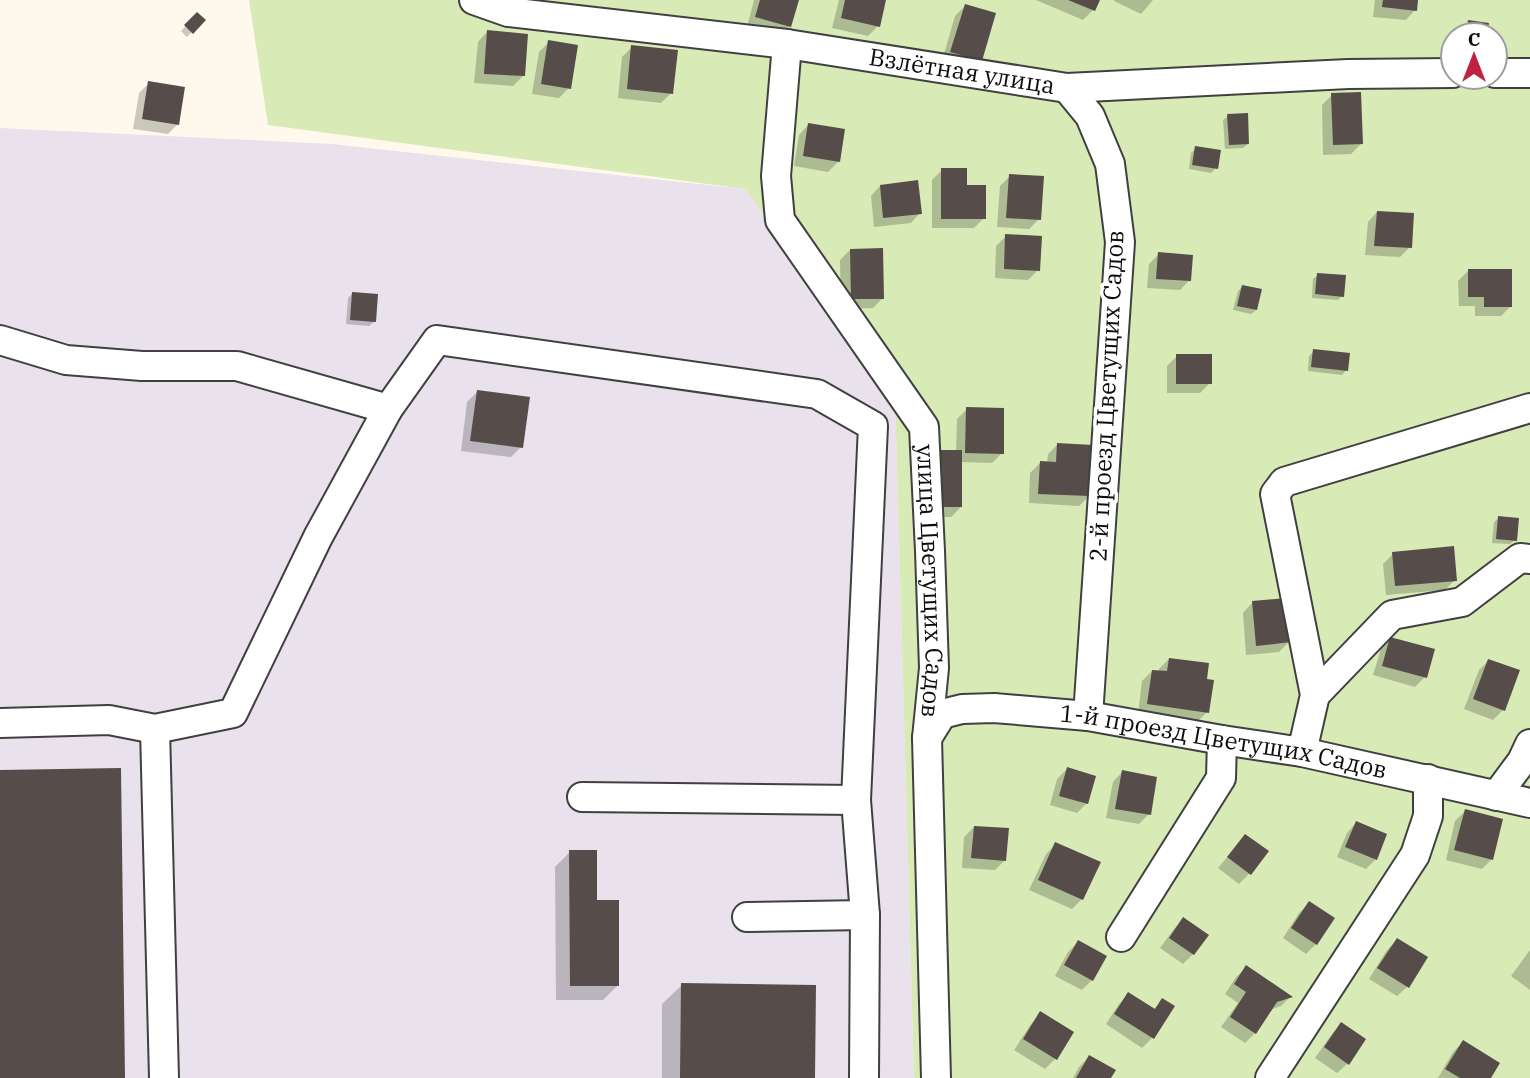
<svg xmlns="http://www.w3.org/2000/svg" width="1530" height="1078" viewBox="0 0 1530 1078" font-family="'IBM Plex Serif',serif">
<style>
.industrial{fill:#e9e1ec}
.green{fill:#d8eab6;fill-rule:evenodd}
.shadow{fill:#0003}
.building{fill:#564c49}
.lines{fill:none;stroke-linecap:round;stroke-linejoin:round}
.minor-casing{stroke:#404040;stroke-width:32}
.minor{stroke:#fff;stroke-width:28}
.labels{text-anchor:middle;stroke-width:7;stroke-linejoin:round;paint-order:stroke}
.street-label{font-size:24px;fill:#0d0d0d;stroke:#fff}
</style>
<rect width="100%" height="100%" fill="#fff9ed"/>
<path class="industrial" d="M0 128 332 144 745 189 895 395 914 1078H0Z"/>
<path class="green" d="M249 0H1530V1078H914L895 395 745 189 268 125ZM1453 35H1495V77H1453Z"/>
<g class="shadow">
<path d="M754 0H797L790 26 780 36 747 27Z"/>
<path d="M839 0H885L878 26 868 36 832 28Z"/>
<path d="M1036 0H1098L1093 10 1083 20Z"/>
<path d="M1114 0H1153L1141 14 1114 1Z"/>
<path d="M1375 0H1416L1415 10 1406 20 1373 17Z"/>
<path d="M965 6 980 60 942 61 955 16Z"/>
<path d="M197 14 203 20 187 37 181 31Z"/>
<path d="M1469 22 1486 35H1463L1464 26Z"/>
<path d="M487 32 523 76 513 86 474 83 478 42Z"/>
<path d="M549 42 569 88 559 98 532 94 539 52Z"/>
<path d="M632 47 671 93 661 103 618 98 622 57Z"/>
<path d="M149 83 177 125 168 134 133 129 139 93Z"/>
<path d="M1332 95 1361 144 1351 154 1323 155 1322 105Z"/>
<path d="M1228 116 1248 144 1243 148 1225 149 1223 120Z"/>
<path d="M808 125 838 162 828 172 794 166 799 135Z"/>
<path d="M1196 148 1216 168 1211 173 1189 169 1191 153Z"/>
<path d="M942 170 966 187 984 218 974 228H932V180Z"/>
<path d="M1010 176 1039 219 1029 229 997 227 1000 186Z"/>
<path d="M880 186 920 213 911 223 874 227 871 196Z"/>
<path d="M1377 212 1410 247 1400 257 1365 255 1368 222Z"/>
<path d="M1006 236 1038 270 1028 280 995 278 996 246Z"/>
<path d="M850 250 883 298 873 308 841 309 840 260Z"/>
<path d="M1159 254 1190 280 1180 290 1147 288 1149 264Z"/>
<path d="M1468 271 1511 306 1501 316H1475V306H1459L1458 281Z"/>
<path d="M1318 275 1342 296 1338 300 1312 298 1313 279Z"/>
<path d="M1242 287 1256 310 1251 314 1233 310 1238 291Z"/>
<path d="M352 294 374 322 369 326 346 324 348 298Z"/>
<path d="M1314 351 1346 370 1342 375 1308 371 1309 356Z"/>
<path d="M1177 356 1210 383 1200 393H1167V366Z"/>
<path d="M477 392 521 447 511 457 461 451 467 402Z"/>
<path d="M967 409 1002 453 992 463 961 462V507L951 517H930L956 452 957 419Z"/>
<path d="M1058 444 1089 496 1079 506 1029 503 1030 473 1040 463H1047L1048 454Z"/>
<path d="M1499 518 1515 540 1510 544 1492 543 1494 522Z"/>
<path d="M1393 554 1455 580 1445 590 1386 595 1383 564Z"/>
<path d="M1252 603 1289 642 1279 652 1246 655 1243 613Z"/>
<path d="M1391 639 1425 677 1415 687 1373 675 1381 649Z"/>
<path d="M1169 659 1207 712 1197 722 1138 714 1142 681 1152 671 1159 672V669Z"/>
<path d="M1488 661 1503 710 1493 720 1464 709 1479 670Z"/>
<path d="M1067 769 1087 803 1077 813 1050 805 1057 779Z"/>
<path d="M1122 772 1149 814 1139 824 1106 818 1113 782Z"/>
<path d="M1465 811 1492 859 1482 869 1446 860 1455 821Z"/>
<path d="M1356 823 1376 859 1366 869 1337 857 1347 833Z"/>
<path d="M974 827 1005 860 995 870 962 868 964 837Z"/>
<path d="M1245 836 1266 852 1249 874 1239 884 1218 868Z"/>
<path d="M1056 844 1082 899 1072 909 1029 890 1046 854Z"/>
<path d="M570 852 595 902 618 985 603 1000H556L555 867Z"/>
<path d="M1309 903 1316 944 1306 954 1283 938 1299 913Z"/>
<path d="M1183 920 1193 954 1183 964 1160 948 1174 929Z"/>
<path d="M1397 940 1407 987 1397 996 1369 979 1387 950Z"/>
<path d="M1078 942 1092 980 1082 990 1055 976 1068 952Z"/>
<path d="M1530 950V990L1511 976Z"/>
<path d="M1246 968 1290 997 1281 1006 1270 1010 1255 1033 1245 1043 1221 1027 1238 1003 1225 994 1236 977Z"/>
<path d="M682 985 814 1078H662V1004Z"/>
<path d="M1129 994 1153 1010 1163 1000 1172 1006 1152 1038 1142 1048 1106 1024 1119 1004Z"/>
<path d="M1041 1014 1072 1033 1055 1059 1045 1069 1014 1050 1031 1024Z"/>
<path d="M1341 1024 1347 1064 1337 1073 1315 1058 1332 1034Z"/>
<path d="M1463 1042 1489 1078H1438L1453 1052Z"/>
<path d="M1089 1057 1109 1078H1073L1079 1067Z"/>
</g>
<g class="building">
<path d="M760 0H799L791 27 755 17Z"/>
<path d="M845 0H886L880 27 841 18Z"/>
<path d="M1068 0H1100L1095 11Z"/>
<path d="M1383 0H1418L1417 11 1382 7Z"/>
<path d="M965 4 996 13 982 61 950 52Z"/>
<path d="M197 12 206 20 193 34 184 25Z"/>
<path d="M1468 20 1489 23 1487 35H1466Z"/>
<path d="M487 30 528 34 525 76 484 74Z"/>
<path d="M548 40 578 45 571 89 541 84Z"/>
<path d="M631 45 678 50 673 94 627 89Z"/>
<path d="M148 81 185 87 179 125 142 119Z"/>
<path d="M1361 92 1363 144 1333 145 1331 93Z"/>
<path d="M1248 113 1249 144 1229 145 1227 114Z"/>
<path d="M808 123 845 129 840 162 803 156Z"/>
<path d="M1195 146 1221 150 1218 169 1192 165Z"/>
<path d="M941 168H967V185H986V219H941Z"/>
<path d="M1009 174 1044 176 1041 220 1006 218Z"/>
<path d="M918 180 922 214 883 218 880 185Z"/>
<path d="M1377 211 1414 213 1412 248 1374 246Z"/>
<path d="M1005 234 1042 236 1040 271 1004 269Z"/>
<path d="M883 248 884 299H851L850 249Z"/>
<path d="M1158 252 1193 255 1191 281 1156 279Z"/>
<path d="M1468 269H1512V307H1484V297H1468Z"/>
<path d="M1317 273 1346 275 1344 297 1315 294Z"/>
<path d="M1242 285 1262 289 1257 310 1237 306Z"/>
<path d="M352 292 378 294 376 322 350 320Z"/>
<path d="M1313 349 1350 353 1348 371 1311 367Z"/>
<rect x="1176" y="354" width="36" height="30"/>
<path d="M477 390 530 397 523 448 470 441Z"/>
<path d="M966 407 1004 408V454L965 453Z"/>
<path d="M1057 443 1093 445 1090 496 1038 494 1040 461 1056 462Z"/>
<rect x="939" y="450" width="23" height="57"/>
<path d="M1498 516 1519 518 1517 541 1496 539Z"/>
<path d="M1454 546 1457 581 1395 586 1392 552Z"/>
<path d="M1287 598 1291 642 1256 646 1252 601Z"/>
<path d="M1390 637 1435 649 1427 678 1382 666Z"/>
<path d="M1169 658 1209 663 1207 679 1214 680 1209 713 1147 704 1152 670 1167 671Z"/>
<path d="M1488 659 1520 670 1505 711 1473 699Z"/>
<path d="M1067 767 1096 776 1088 804 1059 796Z"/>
<path d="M121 768 125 1078H0V770Z"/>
<path d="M1122 770 1157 777 1151 815 1115 809Z"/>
<path d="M1465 809 1503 819 1493 860 1454 850Z"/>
<path d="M1356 821 1387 834 1377 860 1345 847Z"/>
<path d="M974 826 1009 828 1006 861 971 858Z"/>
<path d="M1245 834 1269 851 1251 875 1227 857Z"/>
<path d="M1055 842 1101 862 1083 900 1038 880Z"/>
<path d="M569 850H597V900H619V986H570Z"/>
<path d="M1309 901 1335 918 1317 945 1291 928Z"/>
<path d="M1183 917 1209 935 1194 955 1169 938Z"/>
<path d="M1397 938 1428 957 1409 988 1377 968Z"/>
<path d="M1078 940 1107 956 1093 981 1064 965Z"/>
<path d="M1246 965 1293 997 1277 1002 1256 1034 1230 1017 1246 992 1234 984Z"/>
<path d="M681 983 816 985 815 1078H680Z"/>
<path d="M1128 992 1155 1009 1162 998 1175 1006 1154 1039 1114 1014Z"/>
<path d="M1040 1011 1074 1032 1057 1060 1023 1039Z"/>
<path d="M1341 1022 1366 1039 1349 1065 1324 1047Z"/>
<path d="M1463 1040 1500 1063 1491 1078H1460L1445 1069Z"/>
<path d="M1089 1055 1116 1070 1111 1078H1076Z"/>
</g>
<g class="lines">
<defs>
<g id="minor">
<path id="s1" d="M474 0 508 12 787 44 1067 88 1348 74 1453 73"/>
<path id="s2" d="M787 44 776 176 780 220 924 427 930 551 934 668 927 738 936 1078"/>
<path d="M1495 73H1530"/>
<path d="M1067 88 1090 116 1110 164 1120 242 1088 716"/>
<path d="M0 340 66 360 142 366H237L388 409"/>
<path d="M1315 695 1392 615 1462 602 1520 558 1530 559"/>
<path d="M0 723 109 720 155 729 233 713 318 537 388 409 437 340 817 394 873 426 856 800 865 915 864 1078"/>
<path d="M155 729 164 1078"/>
<path id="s3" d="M927 738 942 714 962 709 994 708 1088 716 1222 740 1302 752 1530 803"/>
<path d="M1302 752 1315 695 1275 494 1284 482 1530 408"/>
<path d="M1496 796 1522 761 1530 744"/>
<path d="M582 797 856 800"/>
<path d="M747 917 865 915"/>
<path d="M1121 937 1221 778 1222 740"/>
<path d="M1270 1078 1415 855 1428 816V779"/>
</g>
</defs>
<use href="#minor" class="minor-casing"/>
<use href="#minor" class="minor"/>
</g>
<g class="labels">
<g class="street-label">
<text dy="8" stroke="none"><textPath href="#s1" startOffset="494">Взлётная улица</textPath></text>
<text transform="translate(1107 396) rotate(-87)" y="8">2-й проезд Цветущих Садов</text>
<text dy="8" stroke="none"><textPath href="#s2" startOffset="583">улица Цветущих Садов</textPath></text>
<text dy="8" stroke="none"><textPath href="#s3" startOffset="313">1-й проезд Цветущих Садов</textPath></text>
</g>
</g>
<g transform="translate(1474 56)"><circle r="33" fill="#ffffff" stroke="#9e9e9e" stroke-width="2"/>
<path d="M0-5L12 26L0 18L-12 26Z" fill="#bf223f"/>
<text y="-10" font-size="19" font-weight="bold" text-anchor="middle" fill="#0d0d0d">С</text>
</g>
</svg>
